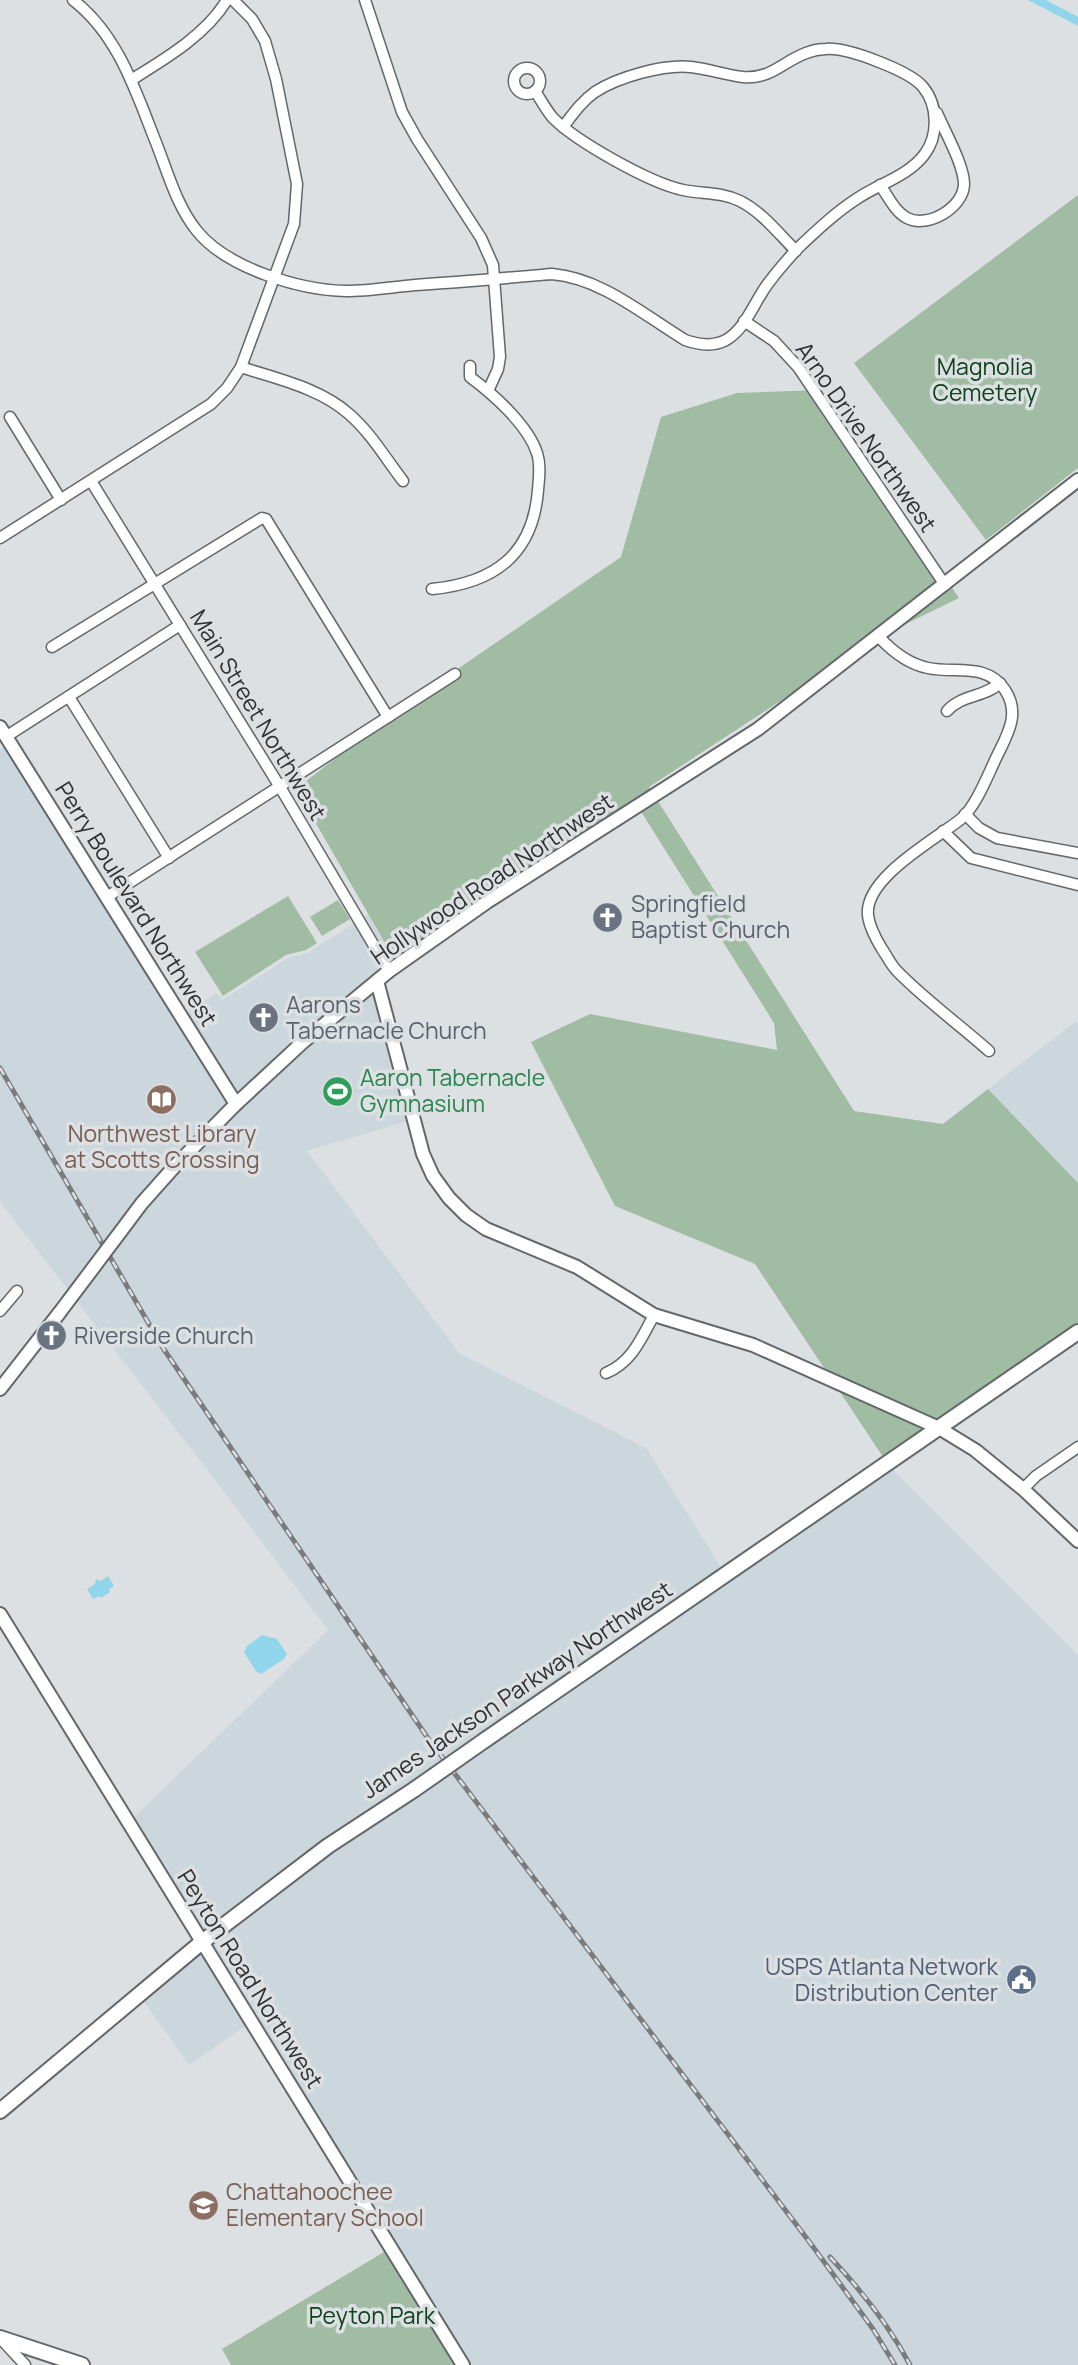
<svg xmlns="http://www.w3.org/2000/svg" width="1078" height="2365" viewBox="0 0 1078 2365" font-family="Manrope,sans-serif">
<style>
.built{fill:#cbd6dd}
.green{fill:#a0bda4}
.water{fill:#90d5e9}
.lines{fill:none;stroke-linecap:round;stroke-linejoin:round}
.minor-casing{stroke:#646769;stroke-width:13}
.tertiary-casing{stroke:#646769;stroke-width:16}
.secondary-casing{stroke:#646769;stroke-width:18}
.minor{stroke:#fff;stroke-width:10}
.tertiary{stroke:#fff;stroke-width:12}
.secondary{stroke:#fff;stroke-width:14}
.rail-casing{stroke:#797b7d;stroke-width:5}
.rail{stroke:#dde0e3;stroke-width:2.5;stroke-dasharray:8;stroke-linecap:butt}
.tertiary-bridge-casing{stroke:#646769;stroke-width:16;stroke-linecap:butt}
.secondary-bridge-casing{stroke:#646769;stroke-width:18;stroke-linecap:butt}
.tertiary-bridge{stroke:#fff;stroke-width:12}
.secondary-bridge{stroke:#fff;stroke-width:14}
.labels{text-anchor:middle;stroke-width:7;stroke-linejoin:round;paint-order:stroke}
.park-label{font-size:23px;fill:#0d421c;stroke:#dde0e3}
.street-label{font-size:23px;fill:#2f3031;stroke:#dde0e3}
.worship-label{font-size:23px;fill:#5b616d;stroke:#dde0e3;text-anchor:start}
.leisure-label{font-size:23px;fill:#27864d;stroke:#dde0e3;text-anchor:start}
.education-label{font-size:23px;fill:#785e54;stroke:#dde0e3}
.service-label{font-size:23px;fill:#4e5e75;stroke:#dde0e3;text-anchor:end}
</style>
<rect width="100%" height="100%" fill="#dde0e3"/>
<g class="built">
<path d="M8 742 175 1019 217 993 222 1000 288 958 307 953 368 915 400 969 383 981 415 1119 307 1151 459 1353 646 1448 726 1575 889 1466 1078 1655V2365H459L250 2023 189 2065 138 1993 199 1936 128 1823 328 1630 219 1485 0 1202V750Z"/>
<path d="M1075 1022 1078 1024V1183L988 1089Z"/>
</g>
<g class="green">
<path d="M1078 195V468L986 540 854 363Z"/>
<path d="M821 390 959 598 875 639 649 787 854 1111 943 1124 988 1089 1078 1183V1329L889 1466 755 1264 615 1206 531 1042 590 1014 777 1050 774 1023 640 810 578 846 400 969 296 789 392 714 621 557 661 417 737 393Z"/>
<path d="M288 896 317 943 306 950 286 955 223 996 195 952Z"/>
<path d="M338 900 350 919 322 936 310 917Z"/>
<path d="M389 2249 459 2365H231L222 2349Z"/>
</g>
<g class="water">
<path d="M1028 0H1046L1078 17V26Z"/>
<path d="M108 1576 114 1586 109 1589 110 1592 101 1598 99 1596 93 1599 87 1589 95 1584 96 1579 101 1581Z"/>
<path d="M262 1635 277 1639 287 1654 284 1659 261 1674 256 1671 244 1652 246 1647Z"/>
</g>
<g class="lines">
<defs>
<g id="minor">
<path d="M73 0C116 33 134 86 153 135 166 166 175 204 197 231 227 268 299 290 346 291 369 291 392 287 415 285 461 282 506 278 552 274 601 278 644 315 685 340 699 345 713 347 726 340 747 328 755 299 770 281 778 270 788 259 797 249 816 231 836 212 858 198 879 184 908 176 924 155 939 136 938 105 923 87 910 71 847 47 826 49 820 49 811 51 806 53 782 62 772 79 743 77 725 75 709 69 691 67 664 64 618 77 595 92 582 101 573 114 563 127"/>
<path d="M365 0 402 112 417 139 481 238 493 265 500 357 498 369 488 391"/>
<circle cx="527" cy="81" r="13"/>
<path d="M131 80C165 59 206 35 227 0"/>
<path d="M535 91C541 100 546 110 553 118 577 142 650 183 683 190 702 194 722 192 740 201 762 212 779 234 796 251"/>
<path d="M880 185C888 196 895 212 907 218 928 229 964 207 964 184 964 165 945 132 937 113"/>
<path d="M744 321 774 341 798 367 945 585"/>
<path d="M241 367C277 379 320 388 349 414 371 433 386 459 403 481"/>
<path d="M10 417 61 500"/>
<path d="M91 481 280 787 389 971"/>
<path d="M0 538 211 404 227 388 241 367 294 224 297 184 276 79 265 41 252 19 233 0"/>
<path d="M432 589C494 583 533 555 538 490 539 478 541 465 537 453 528 425 493 394 470 377V366"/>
<path d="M879 637C892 651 908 664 928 668 955 674 987 662 1005 690 1019 711 1010 730 1000 750 989 771 978 804 961 819 936 839 864 878 868 915 869 926 876 939 882 949 887 956 891 965 897 971 923 998 961 1026 989 1051"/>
<path d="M52 647 262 518 266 519 388 717"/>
<path d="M69 697 169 858"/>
<path d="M947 711C962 694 984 698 1000 683"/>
<path d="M7 736 180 625"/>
<path d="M965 814 979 828 997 838 1078 853"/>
<path d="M943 831 971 858 1078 885"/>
<path d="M107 897 455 674"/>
<path d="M0 1311 17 1291"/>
<path d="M606 1373C632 1362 641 1339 654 1315"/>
<path d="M1023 1489 1036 1476 1078 1447"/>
<path d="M3 2341 25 2365"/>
</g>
<g id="tertiary">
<path d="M0 727 236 1104"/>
<path d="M377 981 423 1154 433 1176 449 1198 466 1215 486 1229 577 1267 654 1315 753 1345 939 1428 975 1450 1023 1489 1078 1541"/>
<path d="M121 1231 142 1203 175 1166 236 1104 304 1041 389 971 487 902 758 729 1078 480"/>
<path d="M0 1389 60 1312"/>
<path d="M0 1614 463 2365"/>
</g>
<g id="secondary">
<path d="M485 1740 1078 1332"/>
<path d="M0 2111 202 1942 328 1846 415 1789"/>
<path d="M0 2338 82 2365"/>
</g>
</defs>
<use href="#minor" class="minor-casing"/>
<use href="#tertiary" class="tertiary-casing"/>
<use href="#secondary" class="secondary-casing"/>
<use href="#minor" class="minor"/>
<use href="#tertiary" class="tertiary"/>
<use href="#secondary" class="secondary"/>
<defs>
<g id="rail">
<path d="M0 1068 163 1348 427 1737 811 2244 873 2329 895 2365"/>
<path d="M830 2257C861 2290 889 2325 910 2365"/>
</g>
</defs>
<use href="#rail" class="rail-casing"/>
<use href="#rail" class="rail"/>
<defs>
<path id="tertiary-bridge" d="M60 1312 121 1231"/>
<path id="secondary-bridge" d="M415 1789 485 1740"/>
</defs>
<use href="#tertiary-bridge" class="tertiary-bridge-casing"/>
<use href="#secondary-bridge" class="secondary-bridge-casing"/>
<use href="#tertiary-bridge" class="tertiary-bridge"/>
<use href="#secondary-bridge" class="secondary-bridge"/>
</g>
<defs>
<symbol id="church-disc" viewBox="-11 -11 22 22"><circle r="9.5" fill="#6b7280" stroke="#dde0e3"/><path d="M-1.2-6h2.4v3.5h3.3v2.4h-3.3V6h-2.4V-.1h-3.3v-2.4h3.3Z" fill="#fff"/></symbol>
<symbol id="stadium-disc" viewBox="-11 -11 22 22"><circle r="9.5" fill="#2e9e5b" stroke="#dde0e3"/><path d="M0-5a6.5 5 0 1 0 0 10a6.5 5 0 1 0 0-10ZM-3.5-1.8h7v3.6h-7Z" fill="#fff"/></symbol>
<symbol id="library-disc" viewBox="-11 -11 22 22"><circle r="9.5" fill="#8d6e63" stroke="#dde0e3"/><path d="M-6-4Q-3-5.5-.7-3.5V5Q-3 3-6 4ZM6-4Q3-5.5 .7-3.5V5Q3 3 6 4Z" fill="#fff"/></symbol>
<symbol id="civic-disc" viewBox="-11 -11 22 22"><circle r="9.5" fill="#5c6f8a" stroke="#dde0e3"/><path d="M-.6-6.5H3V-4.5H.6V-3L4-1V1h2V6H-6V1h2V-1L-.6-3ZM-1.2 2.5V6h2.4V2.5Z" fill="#fff"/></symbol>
<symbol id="school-disc" viewBox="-11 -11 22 22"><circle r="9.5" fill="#8d6e63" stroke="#dde0e3"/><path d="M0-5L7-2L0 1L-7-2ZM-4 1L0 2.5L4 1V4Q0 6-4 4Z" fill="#fff"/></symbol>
</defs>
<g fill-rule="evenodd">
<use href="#church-disc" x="590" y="900" width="35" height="35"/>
<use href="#church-disc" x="246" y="1000" width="35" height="35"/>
<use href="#stadium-disc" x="320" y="1074" width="35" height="35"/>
<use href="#library-disc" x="144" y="1082" width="35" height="35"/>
<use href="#church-disc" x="34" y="1318" width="35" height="35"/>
<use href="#civic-disc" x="1004" y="1962" width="35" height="35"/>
<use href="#school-disc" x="186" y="2188" width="35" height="35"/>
</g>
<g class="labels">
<g class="park-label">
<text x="985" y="375">Magnolia<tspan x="985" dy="26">Cemetery</tspan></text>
<text x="372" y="2324">Peyton Park</text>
</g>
<g class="street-label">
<text transform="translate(866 437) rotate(55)" y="8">Arno Drive Northwest</text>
<text transform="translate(258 715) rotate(59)" y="8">Main Street Northwest</text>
<text transform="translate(492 879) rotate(-34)" y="8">Hollywood Road Northwest</text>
<text transform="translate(136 904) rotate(58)" y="8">Perry Boulevard Northwest</text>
<text transform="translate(517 1690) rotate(-34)" y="8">James Jackson Parkway Northwest</text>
<text transform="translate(250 1979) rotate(58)" y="8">Peyton Road Northwest</text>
</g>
<g class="worship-label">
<text x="631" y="912">Springfield<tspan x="631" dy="26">Baptist Church</tspan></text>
<text x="286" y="1013">Aarons<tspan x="286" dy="26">Tabernacle Church</tspan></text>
<text x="74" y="1344">Riverside Church</text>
</g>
<g class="leisure-label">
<text x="360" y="1086">Aaron Tabernacle<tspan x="360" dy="26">Gymnasium</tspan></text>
</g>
<g class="education-label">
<text x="162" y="1142">Northwest Library<tspan x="162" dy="26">at Scotts Crossing</tspan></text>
<text x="226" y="2200" text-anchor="start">Chattahoochee<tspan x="226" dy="26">Elementary School</tspan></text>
</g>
<g class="service-label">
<text x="998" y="1975">USPS Atlanta Network<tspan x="998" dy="26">Distribution Center</tspan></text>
</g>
</g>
</svg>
